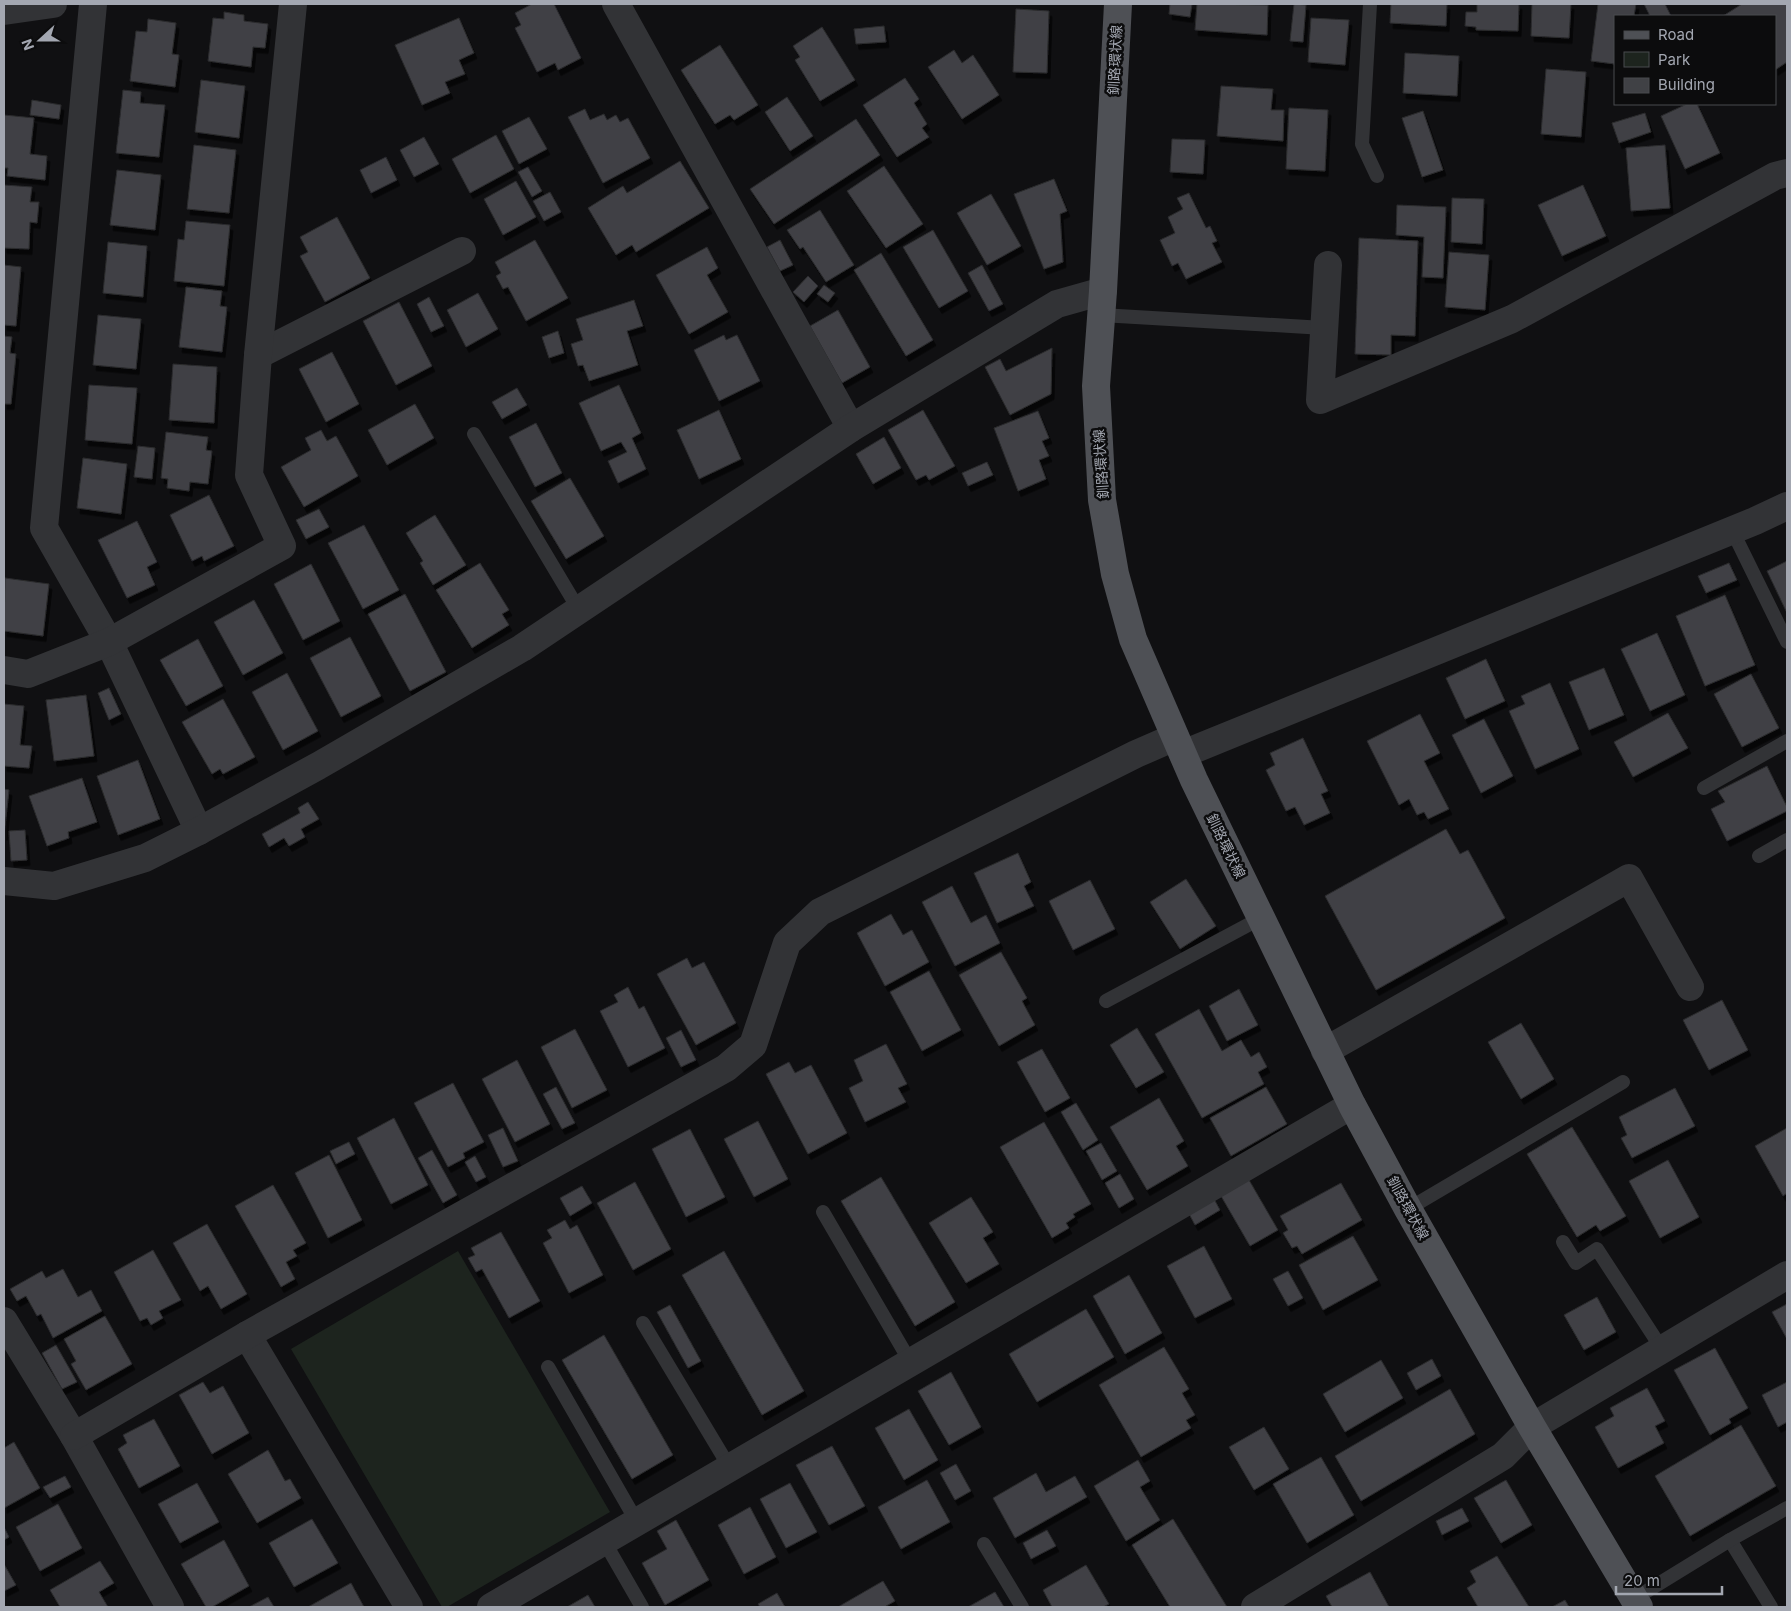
<svg xmlns="http://www.w3.org/2000/svg" width="1791" height="1611" viewBox="0 0 1791 1611" font-family="Inter,'Noto Sans JP',sans-serif">
<style>
.green{fill:#1d241e}
.building{fill:#404145;stroke:#2b2b2d;filter:url(#shadow)}
.lines{fill:none;stroke-linecap:round;stroke-linejoin:round}
.lane{stroke:#323336;stroke-width:14}
.street{stroke:#323336;stroke-width:28}
.primary{stroke:#4e5055;stroke-width:28}
.labels{text-anchor:middle;stroke-width:5;stroke-linejoin:round;paint-order:stroke}
.street-label{font-size:14px;fill:#a3a7b1;stroke:#0c0c0d}
</style>
<defs>
<filter id="shadow"><feDropShadow dx="3" dy="5.5" stdDeviation="0" flood-color="#0009"/></filter>
</defs>
<rect width="100%" height="100%" fill="#101012"/>
<path class="green" d="M458 1251 610 1512 447 1607H442L291 1349Z"/>
<g class="building">
<path d="M532 4H554L581 58 558 70 555 63 537 72 515 28 521 25 515 13Z"/>
<path d="M1170 4H1192L1190 17 1169 14Z"/>
<path d="M1197 4 1268 5 1267 35 1195 30Z"/>
<path d="M1294 4 1306 5 1303 42 1290 41Z"/>
<path d="M1391 4H1447L1446 26 1390 23Z"/>
<path d="M1477 4H1519L1518 31 1476 30V27L1465 26 1466 12H1477Z"/>
<path d="M1532 4H1571L1569 38 1531 36Z"/>
<path d="M1598 4H1636L1634 16H1615V64L1591 61Z"/>
<path d="M1644 4H1665L1671 16H1650Z"/>
<path d="M1742 4H1787V62L1775 70V16H1723Z"/>
<path d="M1016 9 1049 11 1047 73 1013 72Z"/>
<path d="M224 12 244 15V21L268 24 265 48 253 47 251 67 208 61 213 18 224 19Z"/>
<path d="M459 18 474 53 459 60 465 74 445 82 450 93 422 105 395 45Z"/>
<path d="M1311 18 1349 20 1345 65 1308 62Z"/>
<path d="M148 19 176 23 172 54 179 55 175 87 130 81 136 31 147 32Z"/>
<path d="M884 26 886 42 856 44 854 29Z"/>
<path d="M822 27 855 80 820 101 795 60 800 57 793 46Z"/>
<path d="M720 45 758 105 734 120 730 115 715 124 681 70Z"/>
<path d="M954 50 962 63 973 55 999 95 962 119 928 67Z"/>
<path d="M1405 53 1459 56 1457 96 1403 93Z"/>
<path d="M1546 69 1586 72 1581 137 1541 134Z"/>
<path d="M905 78 919 99 914 103 927 124 922 128 929 137 897 157 863 105Z"/>
<path d="M201 80 245 86 239 138 195 132Z"/>
<path d="M1221 86 1273 89 1271 110H1284L1283 141 1217 136Z"/>
<path d="M123 90 141 92 140 103 165 105 159 157 116 153Z"/>
<path d="M787 97 813 136 790 151 765 112Z"/>
<path d="M32 100 61 105 59 119 30 115Z"/>
<path d="M1687 104H1697L1720 153 1685 169 1661 116Z"/>
<path d="M1289 108 1328 110 1325 171 1286 169Z"/>
<path d="M585 109 590 120 604 114 607 120 616 115 620 122 628 118 650 158 603 183 568 117Z"/>
<path d="M1423 111 1443 170 1422 177 1402 118Z"/>
<path d="M1645 113 1651 132 1619 143 1612 123Z"/>
<path d="M4 115 34 118 30 154 47 156 45 180 7 176 8 168H4Z"/>
<path d="M529 117 547 149 519 164 502 131Z"/>
<path d="M856 119 880 155 774 224 750 189Z"/>
<path d="M496 135 514 169 470 193 452 159Z"/>
<path d="M424 137 439 164 414 177 400 150Z"/>
<path d="M1172 139 1205 140 1203 174 1170 172Z"/>
<path d="M194 145 236 150 229 213 187 209Z"/>
<path d="M1665 145 1670 208 1631 211 1626 148Z"/>
<path d="M386 157 397 180 371 193 360 170Z"/>
<path d="M680 161 709 208 636 252 632 245 616 255 588 208 623 186 627 193Z"/>
<path d="M884 166 923 224 886 248 847 191Z"/>
<path d="M528 167 542 191 532 197 518 172Z"/>
<path d="M117 170 161 175 155 230 110 225Z"/>
<path d="M1054 179 1067 211 1060 214 1063 262 1044 269 1014 194Z"/>
<path d="M516 181 536 217 503 235 484 199Z"/>
<path d="M4 185 32 187 30 202H39L37 223 30 222 29 249 4 248Z"/>
<path d="M1583 185 1606 236 1562 256 1538 205Z"/>
<path d="M550 192 561 212 544 221 533 201Z"/>
<path d="M1189 193 1206 228 1210 226 1217 241 1212 243 1222 262 1186 279 1178 263 1172 266 1160 240 1175 233 1168 217 1183 209 1177 198Z"/>
<path d="M991 194 1021 246 987 265 957 213Z"/>
<path d="M1452 198 1484 199 1482 244 1451 242Z"/>
<path d="M1397 205 1446 207 1443 278 1422 277 1424 237 1396 235Z"/>
<path d="M820 210 854 265 826 282 803 247 800 249 787 230Z"/>
<path d="M337 217 370 278 325 302 300 256 308 252 300 237Z"/>
<path d="M186 221 230 225 224 286 174 281 178 239 184 240Z"/>
<path d="M933 230 968 291 939 308 903 247Z"/>
<path d="M1359 238 1418 241 1415 336 1391 335V355L1355 354Z"/>
<path d="M535 240 568 298 526 321 508 287 503 289 496 276 501 273 495 262Z"/>
<path d="M780 240 793 265 780 271 767 247Z"/>
<path d="M108 242 147 246 143 297 103 293Z"/>
<path d="M707 247 718 268 707 275 728 312 689 334 656 275Z"/>
<path d="M1449 252 1489 255 1485 310 1445 307Z"/>
<path d="M881 253 933 340 906 356 854 270Z"/>
<path d="M4 265 21 267 16 326 4 325Z"/>
<path d="M982 265 1003 304 989 311 968 273Z"/>
<path d="M808 276 818 286 804 302 793 292Z"/>
<path d="M824 285 835 293 828 302 817 294Z"/>
<path d="M186 287 222 291 220 306 227 307 222 352 179 347Z"/>
<path d="M478 293 498 329 466 347 447 310Z"/>
<path d="M429 297 444 326 431 332 417 304Z"/>
<path d="M634 300 643 326 627 331 638 365 589 381 583 365 578 366 571 344 583 340 576 319Z"/>
<path d="M399 302 432 366 396 385 363 321Z"/>
<path d="M838 310 870 367 842 383 810 326Z"/>
<path d="M98 315 141 319 136 369 93 365Z"/>
<path d="M558 331 564 353 549 358 542 337Z"/>
<path d="M724 335 726 340 737 335 760 381 719 401 694 350Z"/>
<path d="M4 336 12 337 10 353 16 354 11 404H4Z"/>
<path d="M1052 348 1051 394 1010 415 985 367 1000 359 1006 371Z"/>
<path d="M332 352 359 404 326 422 299 369Z"/>
<path d="M173 364 217 367 214 423 169 420Z"/>
<path d="M89 385 137 388 132 444 85 440Z"/>
<path d="M619 385 641 433 632 438 646 469 618 483 608 461 627 452 621 442 601 451 579 403Z"/>
<path d="M517 388 527 405 502 419 492 402Z"/>
<path d="M415 404 434 438 387 465 368 430Z"/>
<path d="M719 410 741 459 699 479 677 430Z"/>
<path d="M923 410 955 466 929 480 926 475 916 480 888 430Z"/>
<path d="M1038 411 1049 438 1042 441 1049 456 1039 460 1046 479 1018 491 994 428Z"/>
<path d="M536 423 562 473 535 487 509 437Z"/>
<path d="M321 430 327 441 336 436 358 476 304 507 281 467 311 450 305 438Z"/>
<path d="M166 432 208 437 206 450 212 451 208 484 190 482 189 491 167 488 168 479 161 478Z"/>
<path d="M884 437 901 468 873 484 856 454Z"/>
<path d="M138 446 155 448 152 479 134 477Z"/>
<path d="M83 458 127 464 121 514 77 508Z"/>
<path d="M987 462 993 475 968 486 962 473Z"/>
<path d="M570 478 604 536 566 559 531 501Z"/>
<path d="M209 495 234 546 204 561 202 556 192 561 170 515Z"/>
<path d="M319 509 329 527 306 539 296 520Z"/>
<path d="M435 515 466 565 433 585 420 563 423 561 406 533Z"/>
<path d="M137 521 157 562 147 567 155 585 127 598 98 540Z"/>
<path d="M364 525 399 590 363 609 328 543Z"/>
<path d="M1787 561V613L1767 571Z"/>
<path d="M480 563 509 610 502 614 509 625 472 648 436 590Z"/>
<path d="M1729 563 1737 580 1706 593 1698 576Z"/>
<path d="M311 564 340 621 303 640 274 584Z"/>
<path d="M5 578 49 584 43 636 4 631Z"/>
<path d="M405 594 446 672 410 691 368 614Z"/>
<path d="M1725 595 1755 665 1705 686 1676 616Z"/>
<path d="M254 600 283 653 243 675 214 622Z"/>
<path d="M1657 633 1685 695 1650 711 1621 649Z"/>
<path d="M350 637 381 696 341 717 310 658Z"/>
<path d="M198 639 223 686 186 706 160 660Z"/>
<path d="M1486 659 1505 701 1465 719 1446 678Z"/>
<path d="M1604 668 1624 715 1589 730 1569 682Z"/>
<path d="M287 673 318 731 283 750 252 692Z"/>
<path d="M1751 674 1779 728 1742 747 1714 694Z"/>
<path d="M1550 683 1579 749 1535 769 1509 711 1525 704 1521 696Z"/>
<path d="M109 688 121 714 109 720 98 693Z"/>
<path d="M86 695 94 756 54 761 46 700Z"/>
<path d="M223 699 255 757 223 774 220 769 212 774 182 722Z"/>
<path d="M4 704 24 706 20 745 32 746 29 768 4 766Z"/>
<path d="M1668 713 1688 748 1633 777 1614 742Z"/>
<path d="M1420 714 1440 753 1424 761 1449 809 1428 819 1424 812 1417 815 1409 799 1399 805 1367 741Z"/>
<path d="M1484 719 1513 776 1481 793 1452 735Z"/>
<path d="M1303 738 1328 791 1321 794 1330 813 1304 825 1295 807 1286 811 1266 770 1275 765 1270 753Z"/>
<path d="M138 760 160 819 118 835 97 776Z"/>
<path d="M1767 766 1787 807V811L1727 841 1711 809 1725 802 1718 791Z"/>
<path d="M82 778 97 822 68 832 69 838 47 846 29 796Z"/>
<path d="M4 789 9 790 4 835Z"/>
<path d="M308 802 319 819 301 829 305 837 289 846 284 838 269 847 262 834 300 813 298 808Z"/>
<path d="M1446 829 1460 854 1468 850 1505 918 1376 990 1325 896Z"/>
<path d="M25 830 27 860 11 861 9 831Z"/>
<path d="M1018 853 1031 882 1024 886 1034 906 997 923 974 873Z"/>
<path d="M1186 879 1216 926 1180 949 1150 902Z"/>
<path d="M1090 880 1115 929 1073 950 1049 901Z"/>
<path d="M952 886 971 923 986 915 1000 943 955 966 922 902Z"/>
<path d="M891 914 903 935 912 930 929 962 885 986 857 933Z"/>
<path d="M1001 952 1027 998 1022 1001 1035 1025 999 1046 959 975Z"/>
<path d="M687 958 692 968 704 962 736 1023 696 1045 657 974Z"/>
<path d="M929 971 961 1030 922 1051 890 992Z"/>
<path d="M628 987 639 1009 644 1006 665 1048 628 1067 600 1011 618 1002 614 995Z"/>
<path d="M1239 989 1258 1025 1227 1041 1209 1006Z"/>
<path d="M1722 1000 1748 1050 1709 1070 1683 1020Z"/>
<path d="M1199 1009 1222 1051 1241 1040 1251 1057 1259 1052 1267 1067 1258 1072 1264 1084 1202 1118 1155 1034Z"/>
<path d="M1521 1023 1554 1079 1521 1099 1488 1042Z"/>
<path d="M1137 1028 1164 1072 1136 1088 1110 1045Z"/>
<path d="M575 1029 607 1090 572 1108 541 1047Z"/>
<path d="M681 1030 696 1060 681 1067 666 1038Z"/>
<path d="M886 1044 907 1084 898 1088 906 1102 865 1122 849 1088 863 1081 854 1060Z"/>
<path d="M1042 1049 1070 1098 1045 1112 1017 1062Z"/>
<path d="M517 1060 550 1124 515 1142 482 1079Z"/>
<path d="M789 1062 795 1073 811 1065 847 1133 808 1154 766 1074Z"/>
<path d="M453 1083 484 1142 463 1153 465 1158 448 1167 414 1103Z"/>
<path d="M556 1087 575 1123 562 1129 543 1094Z"/>
<path d="M1266 1087 1287 1124 1231 1156 1210 1118Z"/>
<path d="M1675 1088 1695 1126 1632 1158 1621 1138 1627 1135 1619 1117Z"/>
<path d="M1159 1098 1184 1141 1176 1146 1188 1166 1147 1190 1110 1127Z"/>
<path d="M1076 1103 1098 1140 1083 1150 1061 1112Z"/>
<path d="M394 1118 428 1185 391 1204 357 1138Z"/>
<path d="M758 1121 788 1179 754 1197 724 1139Z"/>
<path d="M1044 1122 1091 1204 1073 1214 1075 1217 1066 1223 1069 1228 1052 1238 1000 1147Z"/>
<path d="M1572 1127 1626 1216 1600 1231 1596 1225 1577 1237 1527 1154Z"/>
<path d="M503 1128 518 1161 503 1167 488 1135Z"/>
<path d="M1787 1128V1193L1783 1196 1755 1146Z"/>
<path d="M690 1129 725 1197 686 1217 652 1149Z"/>
<path d="M349 1142 355 1154 336 1164 330 1151Z"/>
<path d="M1101 1143 1117 1171 1102 1180 1086 1151Z"/>
<path d="M432 1150 457 1195 443 1203 418 1158Z"/>
<path d="M329 1155 362 1220 328 1238 295 1173Z"/>
<path d="M475 1156 486 1177 476 1182 465 1162Z"/>
<path d="M1668 1160 1699 1217 1660 1238 1629 1181Z"/>
<path d="M1120 1174 1134 1199 1119 1208 1105 1183Z"/>
<path d="M881 1177 955 1302 915 1326 841 1201Z"/>
<path d="M1249 1180 1278 1230 1250 1246 1221 1196Z"/>
<path d="M635 1182 671 1249 633 1270 597 1203Z"/>
<path d="M1341 1183 1362 1220 1302 1254 1297 1246 1292 1248 1283 1233 1288 1230 1280 1216Z"/>
<path d="M273 1185 306 1243 293 1250 297 1256 286 1262 295 1279 281 1287 235 1206Z"/>
<path d="M582 1186 592 1203 570 1216 560 1198Z"/>
<path d="M971 1197 993 1232 983 1238 999 1264 966 1283 929 1223Z"/>
<path d="M1213 1197 1220 1210 1195 1225 1188 1212Z"/>
<path d="M565 1220 570 1229 577 1225 603 1275 569 1293 543 1243 552 1238 547 1230Z"/>
<path d="M207 1224 247 1294 221 1309 208 1286 200 1291 173 1243Z"/>
<path d="M501 1232 540 1301 509 1318 482 1269 476 1272 468 1258 475 1255 471 1248Z"/>
<path d="M1353 1236 1378 1280 1323 1310 1299 1265Z"/>
<path d="M1204 1246 1232 1299 1195 1318 1167 1266Z"/>
<path d="M153 1250 181 1300 159 1311 163 1318 151 1325 147 1318 140 1321 114 1272Z"/>
<path d="M724 1251 804 1391 762 1415 682 1275Z"/>
<path d="M63 1269 78 1297 91 1290 102 1311 53 1338 41 1314 37 1316 26 1296 17 1301 10 1289 42 1271 46 1278Z"/>
<path d="M1288 1271 1303 1298 1288 1306 1273 1279Z"/>
<path d="M1129 1275 1162 1333 1125 1354 1093 1296Z"/>
<path d="M1597 1297 1616 1332 1584 1350 1564 1315Z"/>
<path d="M1787 1304V1339L1772 1312Z"/>
<path d="M670 1305 701 1361 688 1368 657 1312Z"/>
<path d="M1086 1309 1114 1357 1037 1402 1009 1354Z"/>
<path d="M105 1316 132 1364 86 1390 71 1364 76 1361 64 1339Z"/>
<path d="M604 1335 673 1455 632 1479 562 1360Z"/>
<path d="M56 1345 77 1382 62 1389 42 1353Z"/>
<path d="M1164 1347 1189 1389 1182 1393 1195 1415 1186 1420 1191 1428 1141 1457 1099 1385Z"/>
<path d="M1715 1348 1748 1408 1729 1419 1731 1423 1710 1435 1674 1370Z"/>
<path d="M1432 1359 1441 1376 1416 1390 1407 1373Z"/>
<path d="M1381 1360 1403 1398 1345 1432 1323 1394Z"/>
<path d="M951 1372 981 1427 949 1445 918 1391Z"/>
<path d="M203 1382 210 1393 223 1386 249 1433 212 1454 179 1395Z"/>
<path d="M1787 1382V1422L1778 1427 1762 1395Z"/>
<path d="M1647 1388 1665 1421 1655 1426 1664 1443 1618 1468 1595 1427 1614 1416 1610 1408Z"/>
<path d="M1450 1389 1475 1434 1361 1501 1335 1456Z"/>
<path d="M909 1409 938 1460 904 1480 875 1428Z"/>
<path d="M154 1419 180 1466 139 1488 118 1449 127 1443 123 1435Z"/>
<path d="M1741 1425 1776 1486 1690 1536 1655 1476Z"/>
<path d="M1264 1427 1289 1469 1254 1490 1229 1447Z"/>
<path d="M14 1442 40 1488 4 1508V1448Z"/>
<path d="M832 1446 865 1506 829 1525 796 1465Z"/>
<path d="M268 1450 285 1481 290 1479 301 1498 257 1523 228 1474Z"/>
<path d="M1321 1457 1354 1515 1307 1543 1273 1484Z"/>
<path d="M1138 1460 1150 1481 1140 1487 1160 1520 1126 1541 1094 1486Z"/>
<path d="M956 1464 971 1491 955 1500 940 1473Z"/>
<path d="M1036 1473 1046 1492 1075 1476 1087 1497 1015 1538 993 1498Z"/>
<path d="M65 1476 71 1487 50 1498 43 1487Z"/>
<path d="M927 1480 950 1522 901 1549 878 1507Z"/>
<path d="M1506 1480 1532 1525 1501 1543 1474 1498Z"/>
<path d="M197 1483 219 1522 180 1543 158 1504Z"/>
<path d="M790 1483 817 1532 786 1548 760 1499Z"/>
<path d="M58 1504 82 1548 40 1571 16 1527Z"/>
<path d="M750 1507 776 1557 744 1574 718 1525Z"/>
<path d="M1462 1508 1469 1521 1442 1535 1436 1521Z"/>
<path d="M312 1519 338 1563 294 1587 269 1543Z"/>
<path d="M1173 1519 1227 1607H1170L1132 1545Z"/>
<path d="M676 1520 709 1580 665 1605 642 1563 667 1549 657 1531Z"/>
<path d="M4 1527 9 1537 4 1540Z"/>
<path d="M1047 1530 1056 1546 1031 1559 1023 1543Z"/>
<path d="M224 1540 249 1586 212 1607H206L181 1564Z"/>
<path d="M1497 1556 1529 1607H1478L1467 1588 1476 1582 1470 1571Z"/>
<path d="M100 1561 114 1583 99 1592 108 1607H60L50 1590Z"/>
<path d="M4 1564 16 1585 4 1591Z"/>
<path d="M1086 1565 1109 1604 1103 1607H1052L1043 1590Z"/>
<path d="M1370 1572 1389 1607H1332L1326 1596Z"/>
<path d="M883 1581 895 1601 886 1606 887 1607H838Z"/>
<path d="M351 1583 364 1607H308Z"/>
<path d="M995 1592 1004 1607H968Z"/>
<path d="M777 1593 785 1607H760L758 1604Z"/>
<path d="M588 1595 595 1607H567Z"/>
<path d="M268 1597 274 1607H249Z"/>
<path d="M1565 1600 1569 1607H1552Z"/>
</g>
<g class="lines">
<g class="lane">
<path d="M1370 4 1362 144 1377 176"/>
<path d="M1101 315 1324 328"/>
<path d="M474 434 579 610"/>
<path d="M1732 530 1787 642"/>
<path d="M1704 788 1787 741"/>
<path d="M1759 856 1787 840"/>
<path d="M1106 1001 1261 918"/>
<path d="M1408 1209 1623 1082"/>
<path d="M823 1212 911 1363"/>
<path d="M1563 1242 1576 1263 1597 1249 1662 1349"/>
<path d="M643 1323 730 1468"/>
<path d="M548 1367 637 1522"/>
<path d="M1730 1540 1771 1607"/>
<path d="M604 1541 642 1607"/>
<path d="M984 1544 1022 1607"/>
<path d="M1634 1599 1730 1540 1787 1508"/>
</g>
<g class="street">
<path d="M93 4 44 528 109 642 199 831"/>
<path d="M616 4 851 428"/>
<path d="M4 11 53 4"/>
<path d="M1328 265 1320 400 1512 319 1775 176 1787 173"/>
<path d="M258 355 462 251"/>
<path d="M4 670 28 674 109 642 282 546 249 475 258 355 293 4"/>
<path d="M1183 754 1755 521 1787 506"/>
<path d="M4 881 54 886 145 858 199 831 318 766 522 648 851 428 1057 304 1103 291"/>
<path d="M1325 1051 1629 878 1690 987"/>
<path d="M4 1321 74 1436 170 1607"/>
<path d="M247 1335 409 1607"/>
<path d="M74 1436 247 1335 726 1068 753 1045 787 943 820 912 1136 754 1175 737"/>
<path d="M491 1607 1352 1105"/>
<path d="M1255 1607 1503 1456 1532 1427 1787 1275"/>
</g>
<path class="primary" d="M1118 4 1103 291 1096 386 1102 500 1115 574 1133 639 1194 780 1352 1105 1408 1209 1532 1427 1639 1607"/>
</g>
<g class="labels">
<g class="street-label">
<text transform="translate(1115 60) rotate(-87)" y="5">釧路環状線</text>
<text transform="translate(1101 464) rotate(-94)" y="5">釧路環状線</text>
<text transform="translate(1226 846) rotate(64)" y="5">釧路環状線</text>
<text transform="translate(1408 1208) rotate(61)" y="5">釧路環状線</text>
</g>
</g>
<rect width="1791" height="1611" fill="none" stroke="#a3a7b1" stroke-width="10"/>
<rect x="1614" y="15" width="162" height="90" fill="#0c0c0d" stroke="#484a4f"/>
<rect x="1624" y="31" width="25" height="8" fill="#4e5055" stroke="#484a4f"/>
<text x="1658" y="40" font-size="15" fill="#a3a7b1">Road</text>
<rect x="1624" y="52" width="25" height="15" fill="#1d241e" stroke="#484a4f"/>
<text x="1658" y="65" font-size="15" fill="#a3a7b1">Park</text>
<rect x="1624" y="78" width="25" height="15" fill="#404145" stroke="#484a4f"/>
<text x="1658" y="90" font-size="15" fill="#a3a7b1">Building</text>
<g transform="translate(40 40) rotate(249)" stroke="#0c0c0d" stroke-width="4" paint-order="stroke">
<path d="M0-4L9 19L0 12L-9 19Z" fill="#a3a7b1"/>
<text y="-8" font-size="14" font-weight="bold" text-anchor="middle" fill="#a3a7b1">N</text>
</g>
<path d="M1616 1586v8h106v-8" fill="none" stroke="#a3a7b1" stroke-width="2.5"/>
<text x="1624" y="1586" font-size="15" fill="#a3a7b1" stroke="#0c0c0d" stroke-width="4" paint-order="stroke">20 m</text>
</svg>
